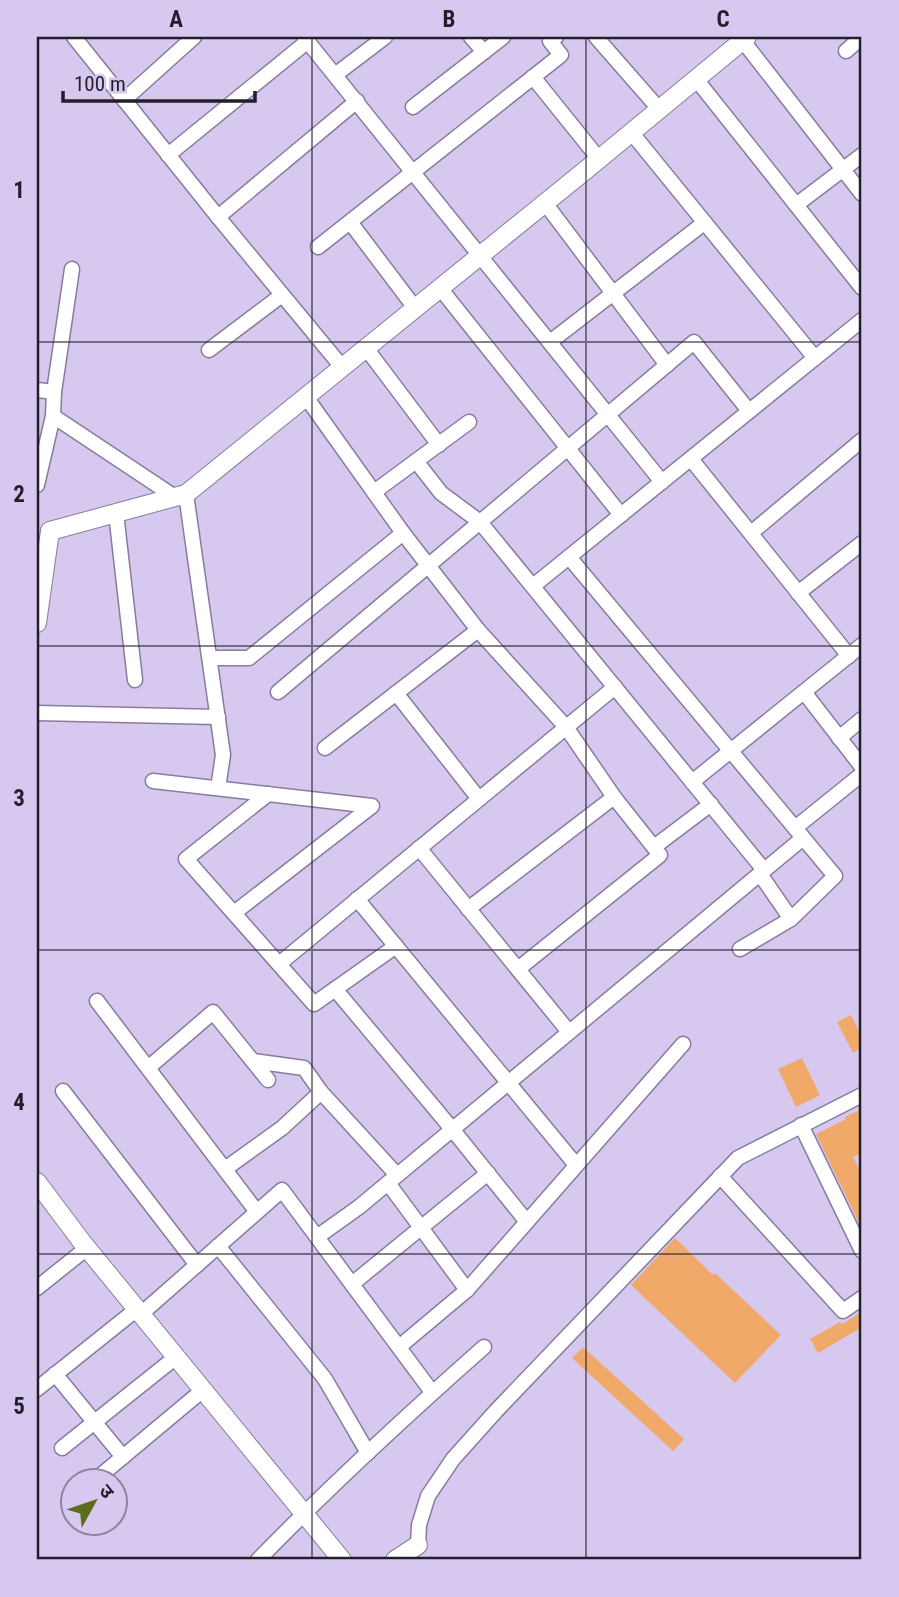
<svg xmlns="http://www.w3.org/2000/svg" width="899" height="1597" viewBox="0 0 899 1597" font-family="'Roboto Condensed','Noto Sans Devanagari',sans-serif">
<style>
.building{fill:#f1a969}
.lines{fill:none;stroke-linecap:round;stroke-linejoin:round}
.minor-casing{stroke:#887c9e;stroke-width:17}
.tertiary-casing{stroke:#887c9e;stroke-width:20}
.minor{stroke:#fff;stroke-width:14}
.tertiary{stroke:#fff;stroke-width:18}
.grid{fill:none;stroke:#231e2c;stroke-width:2;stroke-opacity:0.55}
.neatline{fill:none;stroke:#231e2c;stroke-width:2.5}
.grid-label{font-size:23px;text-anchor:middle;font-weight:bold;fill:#231e2c}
</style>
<rect width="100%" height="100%" fill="#d6c8ee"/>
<g class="building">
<path d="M851 1015 862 1037V1048L853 1053 837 1022Z"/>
<path d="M802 1058 820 1095 796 1107 778 1069Z"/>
<path d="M862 1109V1153L853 1157 862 1176V1229L816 1134 846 1119 845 1117Z"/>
<path d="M675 1238 713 1275 715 1273 781 1335 735 1383 631 1285Z"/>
<path d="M862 1312V1327L818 1353 810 1339 840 1322 842 1324Z"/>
<path d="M583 1347 684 1439 673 1451 572 1358Z"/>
</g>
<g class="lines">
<defs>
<g id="minor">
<path d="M74 37 218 217 342 367"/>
<path d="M304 37 662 482"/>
<path d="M471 37 484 52"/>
<path d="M596 37 659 109"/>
<path d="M743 37V41L862 194"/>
<path d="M846 51 862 37"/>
<path d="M335 75 385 37"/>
<path d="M533 77 599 159"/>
<path d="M696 79 862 288"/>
<path d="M124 100 194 37"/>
<path d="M413 107 503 37"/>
<path d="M631 132 815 358"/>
<path d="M168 155 308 41"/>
<path d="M545 203 667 365"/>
<path d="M796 205 862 155"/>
<path d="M218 217 357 101"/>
<path d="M350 222 415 308"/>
<path d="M318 247 561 55 550 41 556 37"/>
<path d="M440 288 621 515"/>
<path d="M550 342 704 223"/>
<path d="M366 348 439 445"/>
<path d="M209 350 282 295"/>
<path d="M37 390 54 392"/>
<path d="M53 416 175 497"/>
<path d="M691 459 849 656"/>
<path d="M416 461 441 493 480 522 764 870"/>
<path d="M37 485 53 416 54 392 72 269"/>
<path d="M374 492 469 422"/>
<path d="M186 494 223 755 218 788"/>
<path d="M116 513 135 680"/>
<path d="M751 533 862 440"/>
<path d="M569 557 835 876 791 919 760 874"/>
<path d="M533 586 862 320"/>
<path d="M798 593 862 543"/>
<path d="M478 630 566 727 614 797"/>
<path d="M210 658H249L403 533 306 397"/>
<path d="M278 692 694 342 749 411"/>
<path d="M804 692 862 767"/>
<path d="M396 693 479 799"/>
<path d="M37 713 218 717"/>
<path d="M839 738 862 719"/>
<path d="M325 748 478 630 403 533"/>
<path d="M153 781 372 806 234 913"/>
<path d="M692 782 862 645"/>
<path d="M268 794 186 859 314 1004 396 946"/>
<path d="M795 828 862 774"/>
<path d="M654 847 711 804"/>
<path d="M419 848 569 1032"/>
<path d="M357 899 576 1165"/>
<path d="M468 909 614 797 660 855 518 969"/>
<path d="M740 949 791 919"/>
<path d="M279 964 615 687"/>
<path d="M335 989 452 1129 527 1222"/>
<path d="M97 1001 257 1212"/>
<path d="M253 1061 304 1068 321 1092 397 1175"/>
<path d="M148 1068 213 1012 268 1080"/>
<path d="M63 1091 197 1265"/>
<path d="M801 1125 862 1251"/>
<path d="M225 1169 282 1128 321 1092"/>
<path d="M720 1176 843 1311 862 1298"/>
<path d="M388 1183 467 1290"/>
<path d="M317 1237 359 1207 803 838"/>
<path d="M218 1246 325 1379 368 1453"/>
<path d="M352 1284 488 1173"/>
<path d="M37 1288 87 1248"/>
<path d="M141 1314 282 1190 432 1392"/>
<path d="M399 1347 467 1290 683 1044"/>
<path d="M55 1374 123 1457"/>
<path d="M37 1389 137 1309"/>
<path d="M62 1448 176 1357"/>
<path d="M100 1476 203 1390"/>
<path d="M418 1545 419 1525 428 1496 453 1459 496 1411 738 1158 862 1095"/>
<path d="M258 1560C330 1486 406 1416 484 1347"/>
</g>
<g id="tertiary">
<path d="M37 623 50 531 186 494 587 169 747 37"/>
<path d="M37 1182 82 1242 342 1560"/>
<path d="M395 1560 418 1545"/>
</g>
</defs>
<use href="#minor" class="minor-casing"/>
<use href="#tertiary" class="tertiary-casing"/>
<use href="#minor" class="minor"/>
<use href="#tertiary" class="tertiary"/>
</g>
<path class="grid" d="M312 37V1560M586 37V1560M37 342H862M37 646H862M37 950H862M37 1254H862"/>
<rect width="899" height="1597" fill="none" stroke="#d6c8ee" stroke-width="77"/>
<g transform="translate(94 1502) rotate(50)"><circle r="33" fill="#d6c8ee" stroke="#8e84a0" stroke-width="2"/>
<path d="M0-5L12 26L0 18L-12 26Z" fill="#5b6d1b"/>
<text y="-10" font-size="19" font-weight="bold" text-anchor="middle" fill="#231e2c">उ</text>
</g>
<path d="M63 91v10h192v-10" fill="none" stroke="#231e2c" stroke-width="3.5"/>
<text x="74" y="91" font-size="21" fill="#231e2c" stroke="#d6c8ee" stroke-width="5" paint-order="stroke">100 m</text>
<rect x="38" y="38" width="822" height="1520" class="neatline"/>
<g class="grid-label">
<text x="176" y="27">A</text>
<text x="449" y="27">B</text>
<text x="723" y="27">C</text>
<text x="19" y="198">1</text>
<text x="19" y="502">2</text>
<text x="19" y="806">3</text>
<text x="19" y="1110">4</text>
<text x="19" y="1414">5</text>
</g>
</svg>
